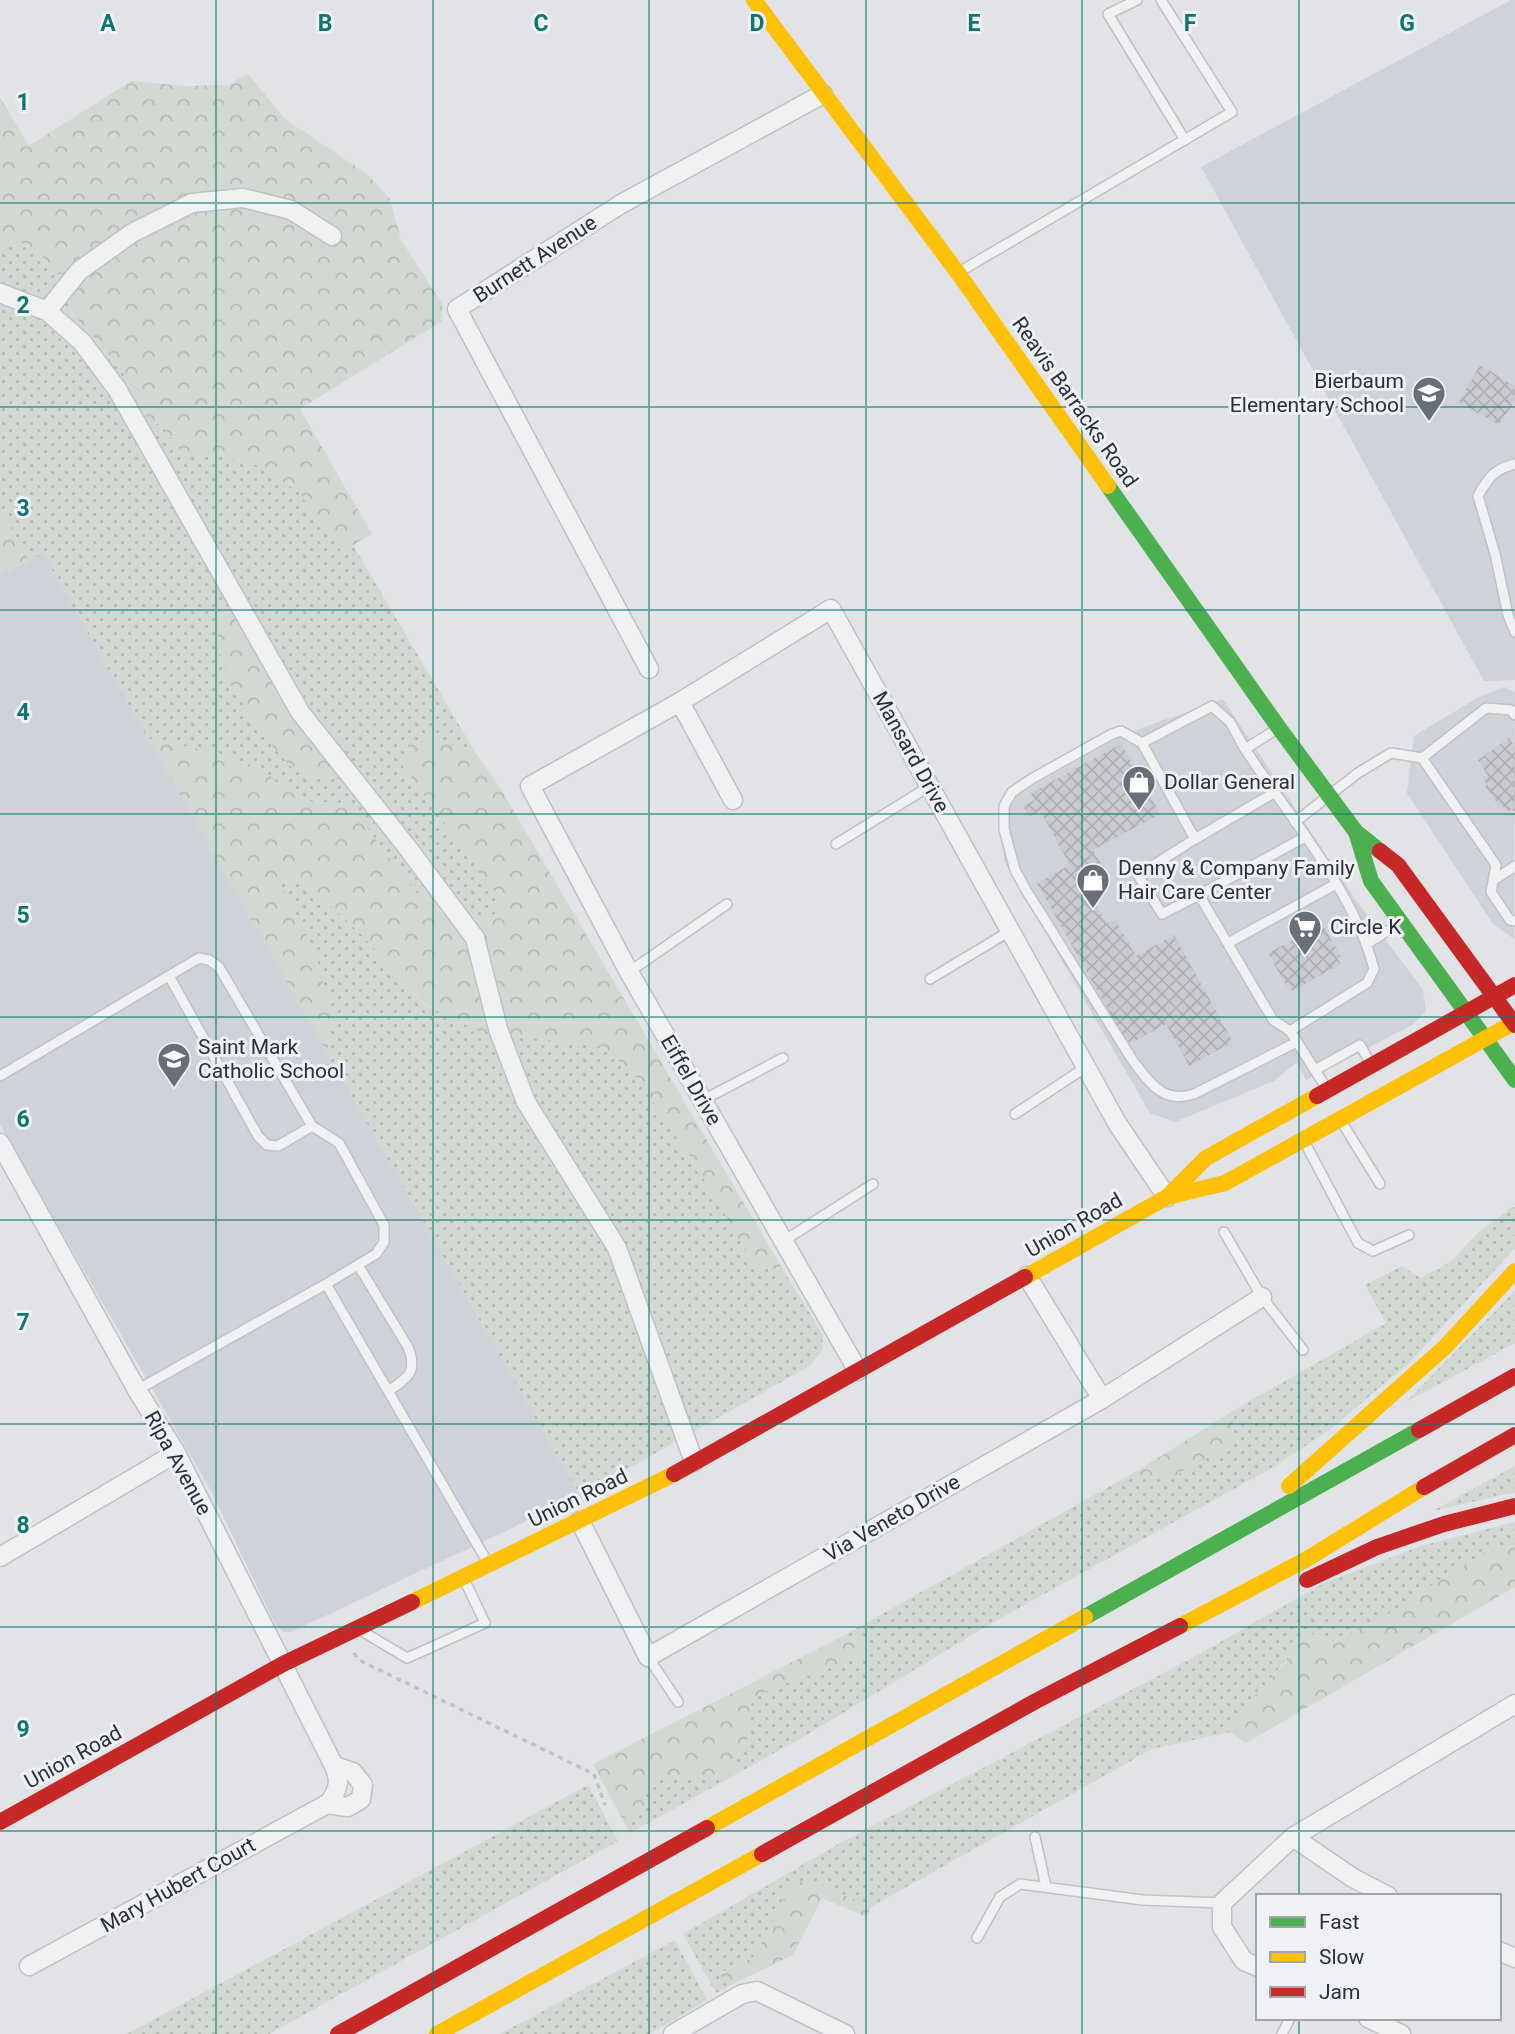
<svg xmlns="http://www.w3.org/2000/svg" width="1515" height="2034" viewBox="0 0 1515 2034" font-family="Roboto,sans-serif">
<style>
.built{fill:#cfd2d9}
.grass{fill:url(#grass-dots)}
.forest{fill:url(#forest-crowns)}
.building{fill:url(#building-cross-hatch)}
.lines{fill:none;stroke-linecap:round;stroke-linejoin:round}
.lane-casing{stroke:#bfc1c4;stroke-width:12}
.street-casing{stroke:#bfc1c4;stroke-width:21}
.path{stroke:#c0c1c6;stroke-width:3.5;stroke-dasharray:5 5;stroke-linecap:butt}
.lane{stroke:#f0f1f3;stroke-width:9}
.street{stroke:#f0f1f3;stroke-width:18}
.fast{stroke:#4caf50;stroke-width:16}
.slow{stroke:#ffc107;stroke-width:16}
.jam{stroke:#c62828;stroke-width:16}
.grid{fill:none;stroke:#0f766e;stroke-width:2;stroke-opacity:0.55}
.labels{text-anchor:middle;stroke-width:6;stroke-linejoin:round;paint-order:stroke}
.street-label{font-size:21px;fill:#29303e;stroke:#eff1f5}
.poi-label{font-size:21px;fill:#29303e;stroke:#eff1f5;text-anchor:start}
.grid-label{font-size:23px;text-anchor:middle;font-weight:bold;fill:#0f766e;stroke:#eff1f5;stroke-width:6;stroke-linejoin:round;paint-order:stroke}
</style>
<defs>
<pattern id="grass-dots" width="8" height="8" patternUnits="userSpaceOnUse" patternTransform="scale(1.75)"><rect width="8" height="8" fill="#d1d9d2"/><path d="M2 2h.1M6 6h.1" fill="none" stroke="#b3bbb5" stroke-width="1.8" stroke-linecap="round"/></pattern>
<pattern id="forest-crowns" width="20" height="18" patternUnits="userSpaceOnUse" patternTransform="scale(1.75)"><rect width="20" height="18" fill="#d1d9d2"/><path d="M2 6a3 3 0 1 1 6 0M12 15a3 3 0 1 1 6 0" fill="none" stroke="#b3bbb5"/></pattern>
<pattern id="building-cross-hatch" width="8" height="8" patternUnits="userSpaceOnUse" patternTransform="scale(1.75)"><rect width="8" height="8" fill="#c9cbce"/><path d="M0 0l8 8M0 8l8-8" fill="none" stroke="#adafb2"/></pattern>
</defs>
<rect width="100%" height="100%" fill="#e1e3e6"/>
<g class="built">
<path d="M1511 0H1515V680L1484 681 1201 167Z"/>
<path d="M43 553 580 1496 291 1632H284L276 1626 210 1489 0 1125V575Z"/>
<path d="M1504 687 1515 692 1514 939 1493 924 1407 793 1414 736 1479 697Z"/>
<path d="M1223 699 1356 900 1423 990 1426 1011 1412 1025 1306 1080 1297 1062 1274 1081 1175 1122 1150 1113 1004 861 1002 824 1011 798 1125 734Z"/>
</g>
<g class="grass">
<path d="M8 241 27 244 56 269 73 315 123 370 143 421 162 425 185 456 219 455 260 466 299 492 342 551 353 545 475 752 456 747 428 734 402 765 496 893 497 914 476 919 447 911 415 892 349 804 303 801 260 768 214 752 148 739 43 554 29 560 0 510V249Z"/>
<path d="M276 877 304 881 362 935 423 1004 479 1031 604 1047 640 1081 708 1185 752 1262 785 1273 823 1335 822 1350 811 1365 580 1496 327 1053 333 1019Z"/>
<path d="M1512 1207H1515V1248L1411 1361 1331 1429 1275 1466 992 1623 798 1740 630 1833 622 1819 645 1813 644 1795 654 1780 701 1779 733 1763 749 1736 751 1701 769 1689 861 1657 862 1637 843 1636 1132 1474 1168 1480 1232 1444 1233 1411 1386 1323 1365 1285 1402 1266 1421 1278 1450 1262 1481 1230Z"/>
<path d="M1515 1291V1343L1406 1402Z"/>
<path d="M1515 1466V1492L1433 1511Z"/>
<path d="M1515 1522V1545L1487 1551 1429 1587 1393 1612 1331 1642 1307 1632C1283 1667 1253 1696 1230 1732L1152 1749 871 1907 808 1879 791 1886 755 1956 720 1973 729 1986 716 1993 683 1934 842 1842 1194 1657 1324 1583 1421 1546Z"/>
<path d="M588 1785 618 1841 269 2034H127Z"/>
<path d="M675 1940 707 2000 650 2034H500Z"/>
</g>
<g class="forest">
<path d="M248 74 285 119 367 174 390 199 401 240 442 303V321L300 409 372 534 342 552 299 492 260 466 219 455 185 456 162 425 143 421 123 370 73 315 56 269 27 244 8 241 0 249V97L29 146 131 81 185 86 227 85Z"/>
<path d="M0 510 29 560 0 575Z"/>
<path d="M218 611 246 618 265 629 283 674 308 708 338 765 339 779C326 779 309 777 297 771 281 762 233 693 226 675 219 659 216 629 218 611Z"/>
<path d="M428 734 456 747 475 752 499 786 785 1273 752 1262 708 1185 640 1081 604 1047 478 1031 423 1003 362 935 304 881 277 878 315 951 333 1019 327 1053 148 739 214 752 260 768 303 801 349 804 415 892 447 911 476 919 497 914 496 893 402 765 410 744Z"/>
<path d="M1233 1411 1232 1444 1168 1480 1132 1474Z"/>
<path d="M1515 1545V1587L1246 1743 1230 1732 1250 1701 1286 1662 1292 1642 1307 1632 1331 1642 1393 1612 1429 1587 1487 1551Z"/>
<path d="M843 1636 862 1637 871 1648 861 1657 769 1689 751 1701 749 1736 733 1763 735 1775 701 1779 654 1780 644 1795 645 1813 622 1819 593 1764Z"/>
<path d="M808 1879 871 1907 866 1917 822 1898 793 1955 729 1986 720 1974 755 1956 790 1886Z"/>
</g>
<g class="building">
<path d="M1480 365 1515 386V400L1499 425 1459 402Z"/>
<path d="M1509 738 1515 747V812L1512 809 1507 812 1502 805 1500 807 1485 786 1487 785 1482 778 1487 774 1478 760Z"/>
<path d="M1121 744 1160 814 1093 850 1106 873 1085 884 1106 923 1116 921 1136 956 1174 935 1233 1042 1189 1066 1166 1024 1128 1045 1037 883 1070 865 1040 811 1029 817 1023 806 1035 800 1031 793Z"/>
<path d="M1322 924 1341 956 1337 958 1341 964 1292 991 1289 985 1287 987 1268 953Z"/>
</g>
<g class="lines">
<defs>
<g id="lane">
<path d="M1137 0 1108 14 1185 140"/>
<path d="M959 272 1232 112 1161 0"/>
<path d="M1515 464C1494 469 1488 478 1478 496L1495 554 1508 615 1515 632"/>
<path d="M1277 729 1245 749C1290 818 1353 889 1374 969L1367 983 1290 1031"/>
<path d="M1142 743 1121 731 1112 734 1033 778 1012 792 1004 806V829L1015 870 1026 890 1133 1061C1150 1083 1163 1104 1194 1094L1297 1042"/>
<path d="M1422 758 1486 708 1511 710 1515 715"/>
<path d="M1295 822 1358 773 1391 753 1422 758 1496 865 1491 892 1510 920 1515 921"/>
<path d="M1305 837 1199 895 1273 1020 1290 1031 1327 1089"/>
<path d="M1195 839 1274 793"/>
<path d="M836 844 930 786"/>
<path d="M1494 880 1515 866"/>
<path d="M1199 895 1162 914 1138 875 1195 839 1142 743 1212 706 1230 722 1245 749"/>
<path d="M1228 943 1336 884"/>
<path d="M1367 944 1398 924"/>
<path d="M629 972 727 904"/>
<path d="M930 979 1010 931"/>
<path d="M1315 1070 1360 1045 1371 1064"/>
<path d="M0 1076 199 958 209 960 219 967 312 1126 278 1146 267 1145 258 1136 169 976"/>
<path d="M703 1100 783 1058"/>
<path d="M1015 1114 1086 1067"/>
<path d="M1341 1121 1380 1184"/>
<path d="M312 1126 339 1143 384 1225V1242L376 1254 326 1284 488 1563"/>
<path d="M1304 1141 1358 1243 1373 1251 1409 1235"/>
<path d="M1224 1232 1262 1297 1303 1350"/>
<path d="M785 1240 873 1184"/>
<path d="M358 1265 408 1347C418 1372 408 1378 388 1391"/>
<path d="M137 1390 326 1284"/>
<path d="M360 1630 407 1658 485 1623 464 1579"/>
<path d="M648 1657 678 1702"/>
<path d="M1035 1837 1046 1887"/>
<path d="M977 1938 1000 1897 1020 1884 1143 1900 1222 1903"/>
<path d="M1282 2034 1290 2018"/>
</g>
<g id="street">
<path d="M0 293 47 311 82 342 117 389 300 712 407 847 475 938 498 1029 526 1102 617 1248 694 1462"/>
<path d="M47 311 79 271 132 233 192 203 243 198 291 210 332 236"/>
<path d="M649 669 457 309 621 204 823 94"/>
<path d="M680 702 733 800"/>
<path d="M0 1143 137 1390 176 1453 334 1766C341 1781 338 1790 329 1803L29 1966"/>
<path d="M1027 1276 1102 1399"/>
<path d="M858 1371 629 972 530 786 680 702 831 609 1086 1067 1117 1123 1167 1197"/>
<path d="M580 1521 648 1657 1102 1399 1262 1297"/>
<path d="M0 1557 176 1453"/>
<path d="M327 1804 348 1807 361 1799 363 1785 353 1772 334 1766"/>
<path d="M1293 1837 1353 1878 1388 1896"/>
<path d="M1499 1951 1515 1958"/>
<path d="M1258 1967 1244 1961 1222 1927V1903L1293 1837 1515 1704"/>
<path d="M1368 2018 1401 2034"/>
<path d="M673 2034 742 1994 757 1991 845 2034"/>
</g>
</defs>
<use href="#lane" class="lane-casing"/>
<use href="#street" class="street-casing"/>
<path class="path" d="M354 1653 359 1660 594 1774 605 1805"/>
<use href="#lane" class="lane"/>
<use href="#street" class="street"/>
<g class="fast">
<path d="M1108 486 1279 728 1356 832 1380 851"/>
<path d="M1356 832 1371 881 1515 1080"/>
<path d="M1085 1617 1419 1430"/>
</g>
<g class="slow">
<path d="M754 0 958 273 1108 486"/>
<path d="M1167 1197 1225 1183 1515 1022"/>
<path d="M1025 1277 1167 1197 1206 1158 1317 1096"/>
<path d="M1289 1486 1445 1347 1515 1271"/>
<path d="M412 1602 674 1474"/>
<path d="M1180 1626 1307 1559 1424 1487"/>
<path d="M707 1828 1085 1617"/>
<path d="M437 2034 762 1854"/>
</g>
<g class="jam">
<path d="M1380 851 1398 865 1515 1025"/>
<path d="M1317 1096 1515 985"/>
<path d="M1419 1430 1515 1376"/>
<path d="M674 1474 1025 1277"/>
<path d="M1424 1487 1515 1435"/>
<path d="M1307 1580 1377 1547 1444 1524 1515 1506"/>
<path d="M0 1822 283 1664 412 1602"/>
<path d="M762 1854 1036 1701 1180 1626"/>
<path d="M338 2034 707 1828"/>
</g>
</g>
<path class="grid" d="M216 0V2034M433 0V2034M649 0V2034M866 0V2034M1082 0V2034M1299 0V1896M0 203H1515M0 407H1515M0 610H1515M0 814H1515M0 1017H1515M0 1220H1515M0 1424H1515M0 1627H1515M0 1831H1515M1299 2018V2034"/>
<defs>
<symbol id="school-pin" viewBox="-11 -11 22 30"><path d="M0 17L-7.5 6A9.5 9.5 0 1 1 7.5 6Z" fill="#696f79" stroke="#eff1f5"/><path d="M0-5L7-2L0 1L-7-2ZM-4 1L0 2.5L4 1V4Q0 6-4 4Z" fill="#fff"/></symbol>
<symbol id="shop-pin" viewBox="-11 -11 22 30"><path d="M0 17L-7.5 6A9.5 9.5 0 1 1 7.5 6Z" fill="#696f79" stroke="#eff1f5"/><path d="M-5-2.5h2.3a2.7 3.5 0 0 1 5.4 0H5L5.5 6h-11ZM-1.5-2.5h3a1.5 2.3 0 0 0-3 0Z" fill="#fff"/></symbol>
<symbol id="supermarket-pin" viewBox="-11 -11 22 30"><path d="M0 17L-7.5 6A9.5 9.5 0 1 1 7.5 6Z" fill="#696f79" stroke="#eff1f5"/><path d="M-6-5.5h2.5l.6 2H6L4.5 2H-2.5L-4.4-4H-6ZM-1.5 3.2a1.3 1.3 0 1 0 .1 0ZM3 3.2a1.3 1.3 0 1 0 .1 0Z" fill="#fff"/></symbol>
</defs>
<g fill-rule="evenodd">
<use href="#school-pin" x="1410" y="374" width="38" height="52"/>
<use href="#shop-pin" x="1120" y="763" width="38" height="52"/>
<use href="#shop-pin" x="1074" y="861" width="38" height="52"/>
<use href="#supermarket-pin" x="1286" y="908" width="38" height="52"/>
<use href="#school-pin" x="155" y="1040" width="38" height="52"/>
</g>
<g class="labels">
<g class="street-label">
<text transform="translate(535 259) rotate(-33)" y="7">Burnett Avenue</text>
<text transform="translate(1075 402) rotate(55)" y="7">Reavis Barracks Road</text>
<text transform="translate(911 752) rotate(61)" y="7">Mansard Drive</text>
<text transform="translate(691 1080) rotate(60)" y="7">Eiffel Drive</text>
<text transform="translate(1074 1225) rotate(-30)" y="7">Union Road</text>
<text transform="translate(178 1463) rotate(61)" y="7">Ripa Avenue</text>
<text transform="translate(578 1498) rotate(-26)" y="7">Union Road</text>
<text transform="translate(892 1518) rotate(-30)" y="7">Via Veneto Drive</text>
<text transform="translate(73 1757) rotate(-29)" y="7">Union Road</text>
<text transform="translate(178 1885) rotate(-29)" y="7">Mary Hubert Court</text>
</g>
<g class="poi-label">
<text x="1404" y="388" text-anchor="end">Bierbaum<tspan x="1404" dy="24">Elementary School</tspan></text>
<text x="1164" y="789">Dollar General</text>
<text x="1118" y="875">Denny &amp; Company Family<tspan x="1118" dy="24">Hair Care Center</tspan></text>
<text x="1330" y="934">Circle K</text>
<text x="198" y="1054">Saint Mark<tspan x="198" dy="24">Catholic School</tspan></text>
</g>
</g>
<g class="grid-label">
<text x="108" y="31">A</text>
<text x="325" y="31">B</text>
<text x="541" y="31">C</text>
<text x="757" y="31">D</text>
<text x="974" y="31">E</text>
<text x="1190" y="31">F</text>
<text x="1407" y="31">G</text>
<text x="23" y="110">1</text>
<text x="23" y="313">2</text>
<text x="23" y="516">3</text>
<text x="23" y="720">4</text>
<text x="23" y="923">5</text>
<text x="23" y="1127">6</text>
<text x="23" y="1330">7</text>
<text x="23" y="1533">8</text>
<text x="23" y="1737">9</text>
</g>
<rect x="1256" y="1894" width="245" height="126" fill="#eff1f5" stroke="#a0a4ac" stroke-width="2"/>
<rect x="1270" y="1917" width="35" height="10" fill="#4caf50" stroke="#a0a4ac" stroke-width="2"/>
<text x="1319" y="1929" font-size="21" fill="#29303e">Fast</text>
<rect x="1270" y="1952" width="35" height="10" fill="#ffc107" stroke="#a0a4ac" stroke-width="2"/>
<text x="1319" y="1964" font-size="21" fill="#29303e">Slow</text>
<rect x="1270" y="1987" width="35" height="10" fill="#c62828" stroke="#a0a4ac" stroke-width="2"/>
<text x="1319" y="1999" font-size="21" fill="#29303e">Jam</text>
</svg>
